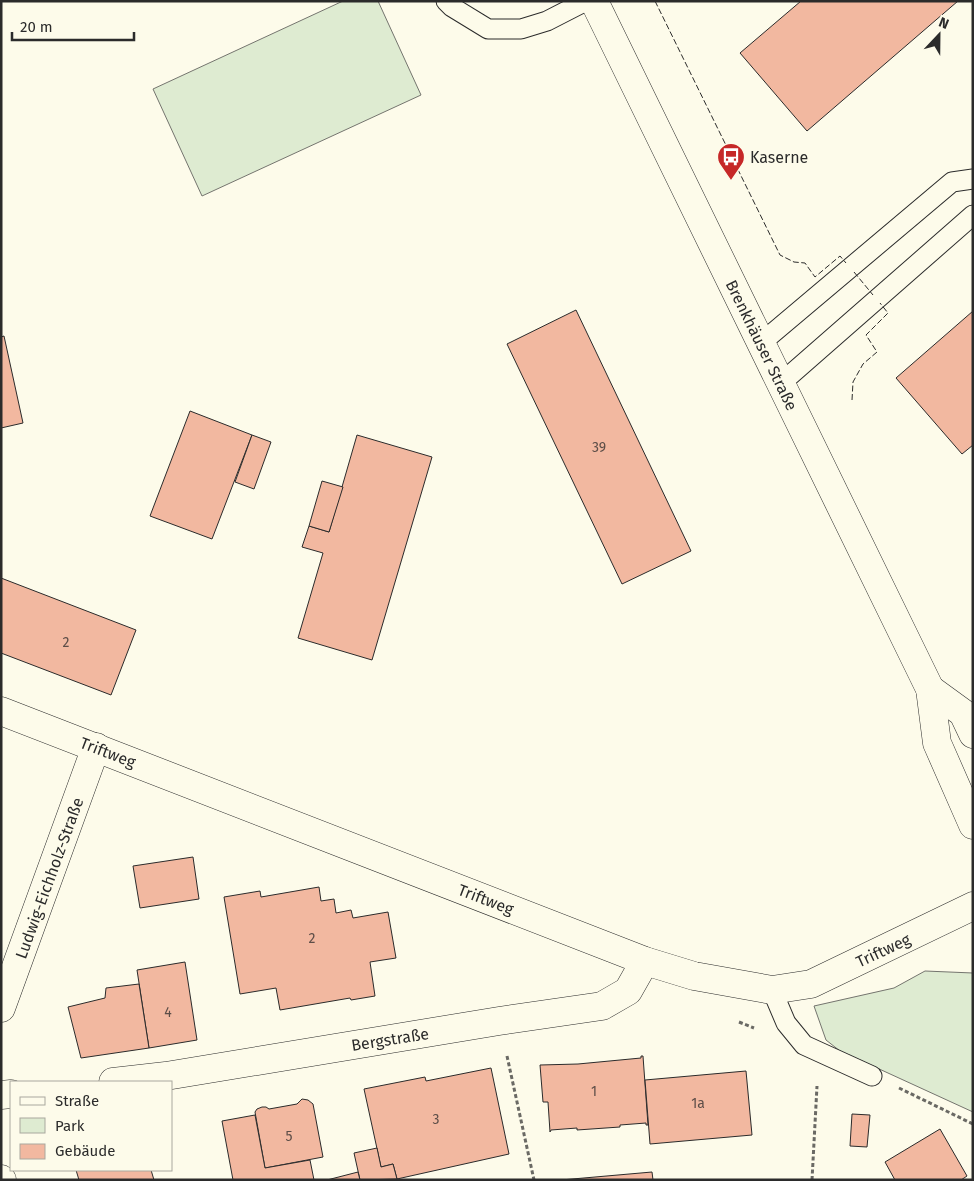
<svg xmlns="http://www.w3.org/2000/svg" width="974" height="1181" viewBox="0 0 974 1181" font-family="'Fira Sans',sans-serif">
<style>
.green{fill:#deebd1;stroke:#74746e}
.building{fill:#f2b8a0;stroke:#2b2b2b}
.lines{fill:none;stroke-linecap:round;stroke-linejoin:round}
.service-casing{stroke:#2b2b2b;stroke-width:21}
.minor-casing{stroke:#2b2b2b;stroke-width:29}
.primary-casing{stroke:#2b2b2b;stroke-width:29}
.path{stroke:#6a6964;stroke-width:3;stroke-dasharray:4 2.5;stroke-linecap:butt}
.service{stroke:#fdfbea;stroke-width:19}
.minor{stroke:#fdfbea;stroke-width:28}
.primary{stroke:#fdfbea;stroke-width:28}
.fence{stroke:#2b2b2b;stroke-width:1;stroke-dasharray:6 2.5;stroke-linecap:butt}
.labels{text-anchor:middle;stroke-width:4;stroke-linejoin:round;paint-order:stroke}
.number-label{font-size:14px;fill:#5d4e48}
.poi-label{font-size:16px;fill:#2b2b2b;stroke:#fdfbea;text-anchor:start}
.street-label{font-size:16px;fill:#2b2b2b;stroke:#fdfbea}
</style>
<rect width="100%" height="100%" fill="#fdfbea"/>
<g class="green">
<path d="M343 1H378L421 95 202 196 153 89Z"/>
<path d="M925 971 973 973V1112L840 1051 826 1040 814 1006 894 988Z"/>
</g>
<g class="building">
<path d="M801 1H958L807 131 740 53Z"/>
<path d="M576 310 691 551 622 584 507 344Z"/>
<path d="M973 311V445L962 454 896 378Z"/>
<path d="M4 336 23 423 1 428V337Z"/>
<path d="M190 411 252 435 212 539 150 516Z"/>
<path d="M252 435 271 442 254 489 235 482Z"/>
<path d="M357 435 432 457 372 660 298 638 323 553 302 547 309 526 329 532Z"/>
<path d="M322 481 343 487 329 532 309 526Z"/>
<path d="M1 578 136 630 111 695 1 653Z"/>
<path d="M193 857 199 899 140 908 133 866Z"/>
<path d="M319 887 321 901 334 899 336 913 351 910 353 918 388 912 396 958 370 962 375 996 351 1000 350 998 280 1010 276 988 240 994 224 897 260 891 261 897Z"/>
<path d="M185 962 197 1040 149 1048 137 970Z"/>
<path d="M139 984 149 1048 81 1058 68 1007 105 998 106 988Z"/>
<path d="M641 1056H643L648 1125H646V1123L620 1125V1127L577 1130V1128L551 1130 550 1132 548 1102H543L540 1065 578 1064 641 1058Z"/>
<path d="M491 1068 509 1154 397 1179 393 1164 381 1167 364 1089 425 1077 426 1081Z"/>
<path d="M746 1071 752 1135 650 1144 645 1080Z"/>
<path d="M302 1099 308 1100 313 1104 323 1157 265 1168 255 1112 257 1109 262 1107H266L269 1109 297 1104Z"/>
<path d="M852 1114 870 1115 867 1147 850 1146Z"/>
<path d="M255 1115 265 1168 310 1160 314 1180H233L222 1121Z"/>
<path d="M940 1129 967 1176 961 1180H895L885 1162Z"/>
<path d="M377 1148 381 1167 393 1164 397 1179 360 1180 354 1153Z"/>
<path d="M76 1170H151L154 1180H79Z"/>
<path d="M358 1172 360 1180H327Z"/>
<path d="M652 1172 653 1180H561Z"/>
</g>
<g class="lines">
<defs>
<g id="service">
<path d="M446 1 452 7 488 29H521L547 21 586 1"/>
<path d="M761 343 952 182 973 179"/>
<path d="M780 384 973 215"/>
<path d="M772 990 786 1023 804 1045 872 1076"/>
</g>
<g id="minor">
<path d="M1 711 645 961 694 976 772 990 811 984 973 906"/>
<path d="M1 1008 96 747"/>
<path d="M113 1082 166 1076 499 1021 602 1006 628 991 645 961"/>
<path d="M1 1095 11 1094"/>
<path d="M1 1179 2 1180"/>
</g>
<g id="primary">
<path d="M594 1 930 689 937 743 973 825"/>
<path d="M930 689 963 713 973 734"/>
</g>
</defs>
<use href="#service" class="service-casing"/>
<use href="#minor" class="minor-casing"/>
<use href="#primary" class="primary-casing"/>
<g class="path">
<path d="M739 1022 754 1028"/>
<path d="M507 1056 534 1180"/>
<path d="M899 1088 973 1124"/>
<path d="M812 1180 817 1086"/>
</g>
<use href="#service" class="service"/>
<use href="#minor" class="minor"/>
<use href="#primary" class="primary"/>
<g class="fence">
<path d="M655 1 780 255 794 262 805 263 815 277 840 256 846 263"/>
<path d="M854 272 873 295"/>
<path d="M852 400 853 382 863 364 877 352 866 335 888 313 880 303"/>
</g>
</g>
<defs>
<symbol id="bus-pin" viewBox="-11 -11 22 30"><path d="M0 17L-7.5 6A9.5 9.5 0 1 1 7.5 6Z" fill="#c62828" stroke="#fdfbea"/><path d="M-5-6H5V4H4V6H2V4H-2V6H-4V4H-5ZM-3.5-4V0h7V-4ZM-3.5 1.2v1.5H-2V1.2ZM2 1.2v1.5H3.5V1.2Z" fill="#fff"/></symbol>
</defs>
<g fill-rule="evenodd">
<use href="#bus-pin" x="715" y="141" width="32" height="43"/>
</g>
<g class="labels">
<g class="number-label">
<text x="599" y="452">39</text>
<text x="66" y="647">2</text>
<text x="312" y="943">2</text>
<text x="168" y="1017">4</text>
<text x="594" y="1096">1</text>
<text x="698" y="1108">1a</text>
<text x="436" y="1124">3</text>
<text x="289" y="1141">5</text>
</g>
<g class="poi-label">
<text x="750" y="163">Kaserne</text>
</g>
<g class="street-label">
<text transform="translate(762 345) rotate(64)" y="6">Brenkhäuser Straße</text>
<text transform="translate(108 752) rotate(21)" y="6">Triftweg</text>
<text transform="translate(49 878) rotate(-70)" y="6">Ludwig-Eichholz-Straße</text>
<text transform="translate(486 899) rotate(21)" y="6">Triftweg</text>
<text transform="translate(883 950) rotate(-25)" y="6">Triftweg</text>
<text transform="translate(390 1039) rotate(-9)" y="6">Bergstraße</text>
</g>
</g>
<rect width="974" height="1181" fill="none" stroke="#2b2b2b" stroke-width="5"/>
<rect x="10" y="1081" width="162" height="90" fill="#fdfbea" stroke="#a9a89e"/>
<rect x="20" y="1097" width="25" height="8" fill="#fdfbea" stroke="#a9a89e"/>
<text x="55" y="1106" font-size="15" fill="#2b2b2b">Straße</text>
<rect x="20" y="1118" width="25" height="15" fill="#deebd1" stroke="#a9a89e"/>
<text x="55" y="1131" font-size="15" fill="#2b2b2b">Park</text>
<rect x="20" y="1144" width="25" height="15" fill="#f2b8a0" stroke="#a9a89e"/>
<text x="55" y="1156" font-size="15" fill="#2b2b2b">Gebäude</text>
<g transform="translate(939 35) rotate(22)" stroke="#fdfbea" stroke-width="4" paint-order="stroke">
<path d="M0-4L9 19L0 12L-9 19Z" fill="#2b2b2b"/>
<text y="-8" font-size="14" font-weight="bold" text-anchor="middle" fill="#2b2b2b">N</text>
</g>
<path d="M12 32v8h122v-8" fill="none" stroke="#2b2b2b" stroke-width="2.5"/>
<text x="20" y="32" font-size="15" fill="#2b2b2b" stroke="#fdfbea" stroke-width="4" paint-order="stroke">20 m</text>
</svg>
